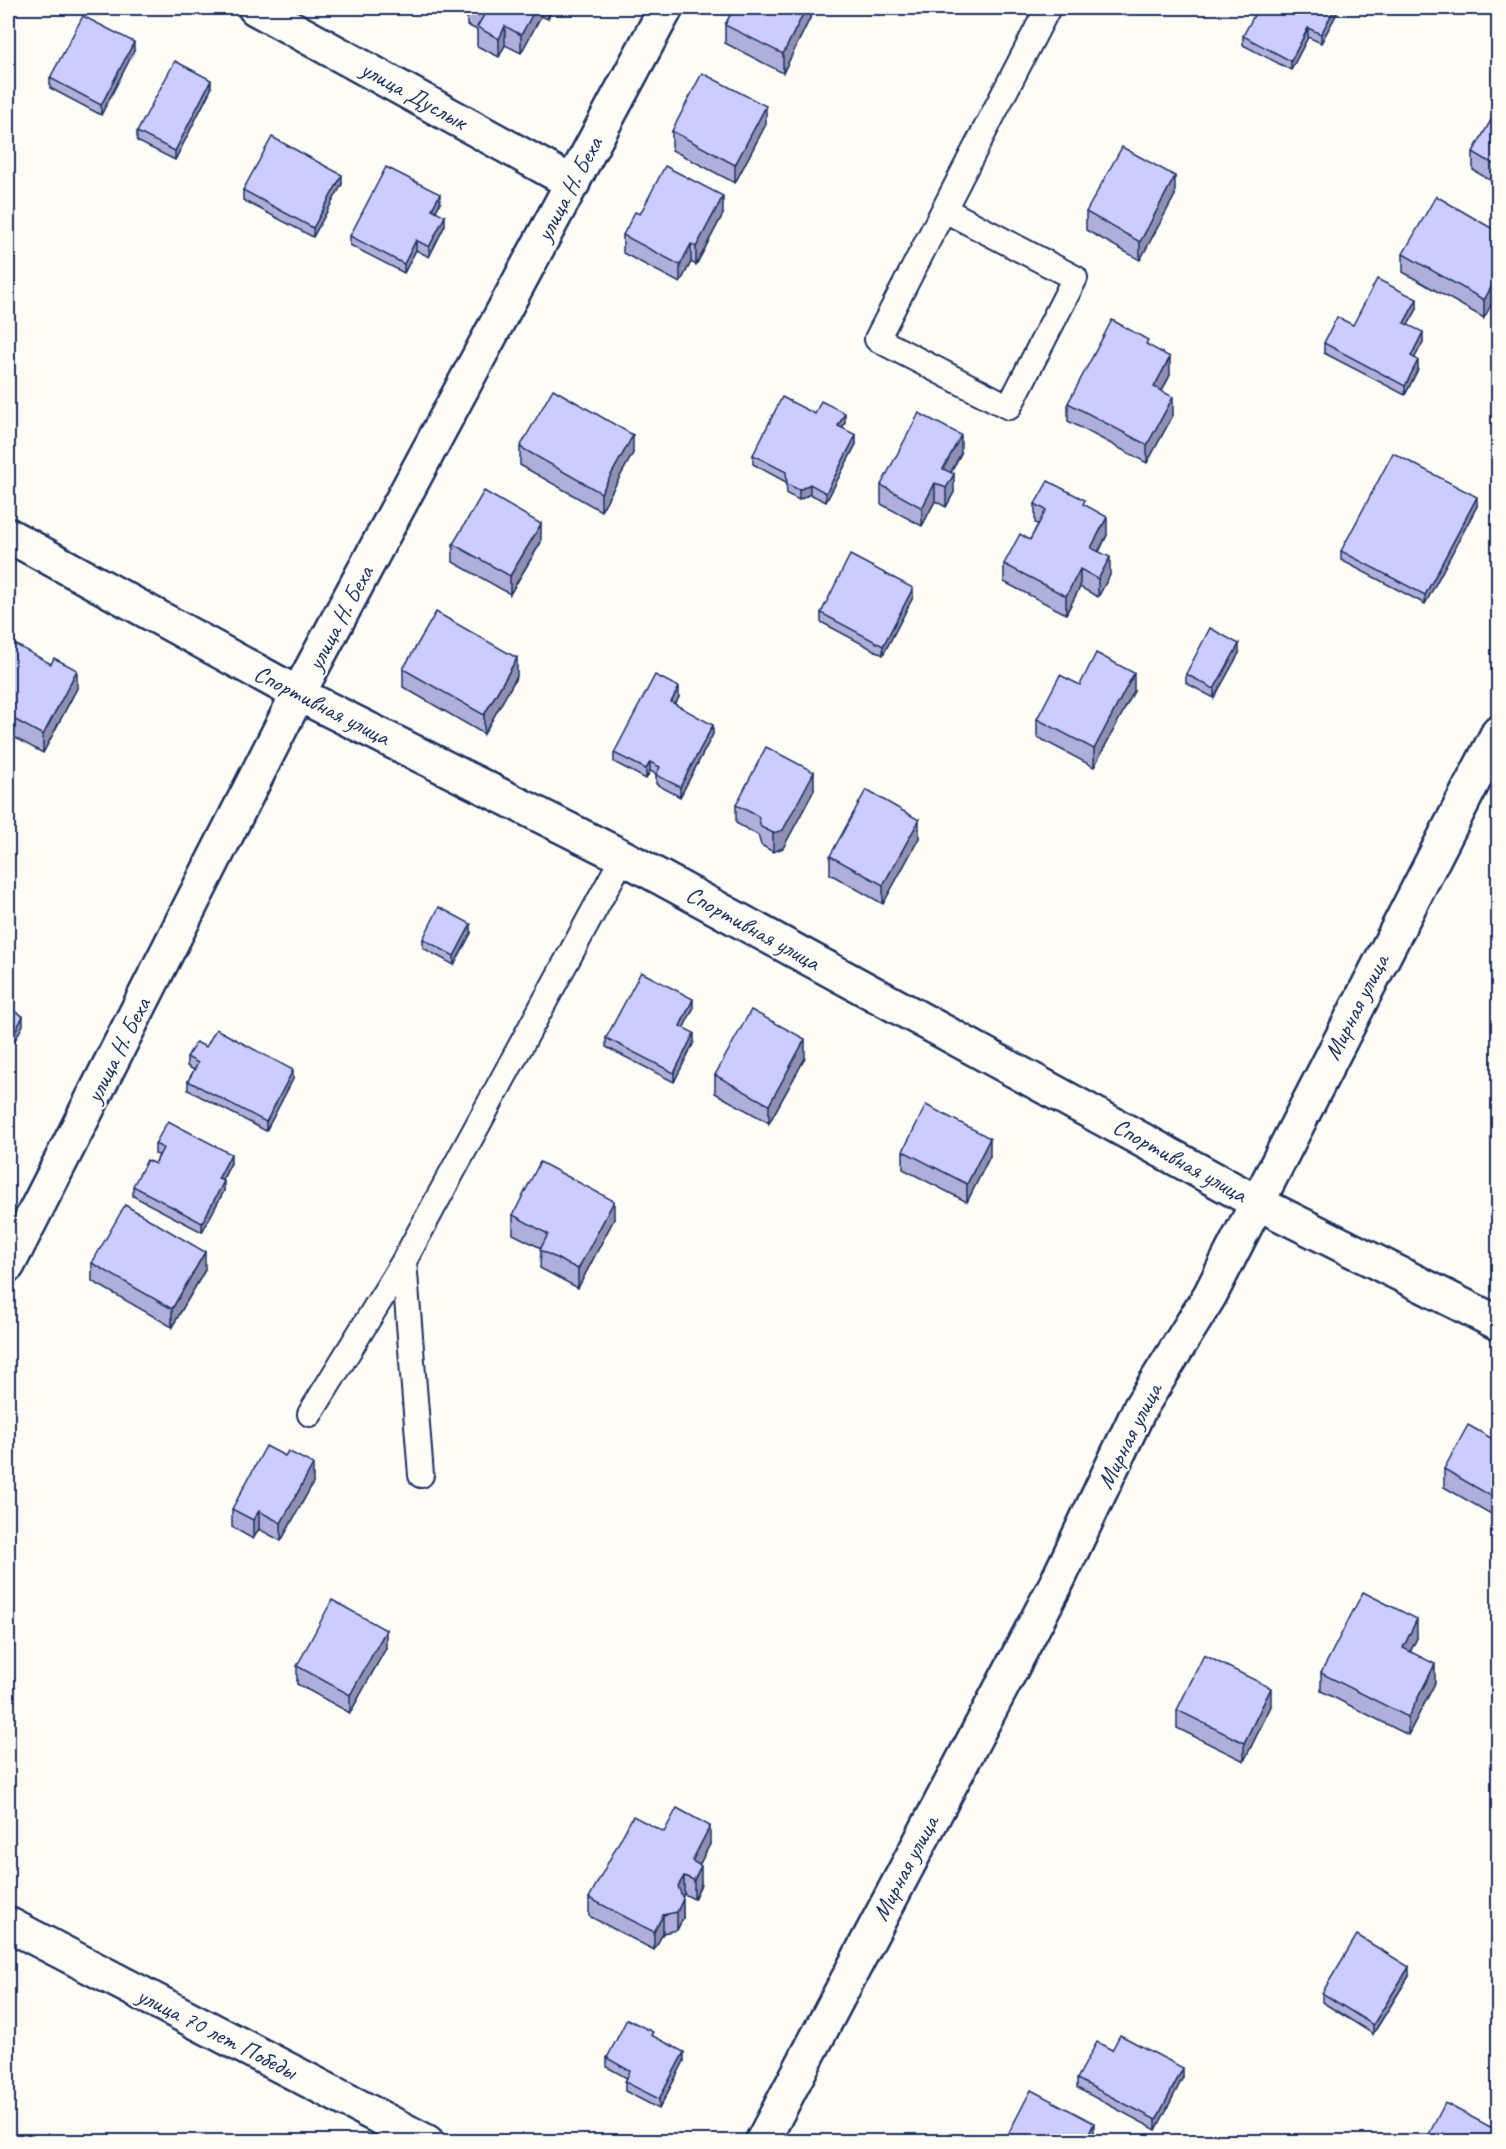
<svg xmlns="http://www.w3.org/2000/svg" width="1506" height="2149" viewBox="0 0 1506 2149" font-family="Caveat,sans-serif">
<style>
.lines{fill:none;stroke-linecap:round;stroke-linejoin:round}
.lane-casing{stroke:#1b2f5e;stroke-width:28}
.street-casing{stroke:#1b2f5e;stroke-width:38}
.secondary-casing{stroke:#1b2f5e;stroke-width:38}
.lane{stroke:#fdfcf7;stroke-width:24}
.street{stroke:#fdfcf7;stroke-width:33}
.secondary{stroke:#fdfcf7;stroke-width:33}
.wall{fill:#afafda;stroke:#1b2f5e;stroke-width:1.5}
.shaded-wall{fill:#8f8fb2;stroke:#1b2f5e;stroke-width:1.5}
.building{fill:#ccccfe;stroke:#1b2f5e;stroke-width:1.5}
.labels{text-anchor:middle;stroke-width:4.5;stroke-linejoin:round;paint-order:stroke}
.street-label{font-size:24px;fill:#1b2f5e;stroke:#fdfcf7}
</style>
<rect width="100%" height="100%" fill="#fdfcf7"/>
<filter id="ink" filterUnits="userSpaceOnUse"><feTurbulence type="fractalNoise" baseFrequency=".0167" numOctaves="2"/><feDisplacementMap in="SourceGraphic" scale="12" xChannelSelector="R" yChannelSelector="G"/><feConvolveMatrix kernelMatrix="1 2 1 2 8 2 1 2 1" color-interpolation-filters="sRGB"/></filter>
<g filter="url(#ink)">
<g class="lines">
<defs>
<g id="lane">
<path d="M945 210 1075 278 1009 407 877 339 1048 8"/>
<path d="M310 1414 404 1261"/>
<path d="M421 1475 404 1261 623 857"/>
</g>
<g id="street">
<path d="M255 8 573 183"/>
<path d="M8 535 298 694 623 857 1256 1202 1498 1323"/>
<path d="M8 1265 298 694 666 8"/>
<path d="M8 1924 427 2142"/>
</g>
<path id="secondary" d="M762 2142 1056 1584 1140 1408 1210 1295 1498 733"/>
</defs>
<use href="#lane" class="lane-casing"/>
<use href="#street" class="street-casing"/>
<use href="#secondary" class="secondary-casing"/>
<use href="#lane" class="lane"/>
<use href="#street" class="street"/>
<use href="#secondary" class="secondary"/>
</g>
<g class="wall">
<path d="M467 8H553L548 19 541 16 521 53 505 45 499 57 477 46V30L467 25Z"/>
<path d="M734 8H815L783 73 725 43V25Z"/>
<path d="M1337 8V13L1321 43 1308 37 1291 70 1243 45V36Z"/>
<path d="M134 51 101 115 50 88V78Z"/>
<path d="M211 89 175 160 137 141V132Z"/>
<path d="M1498 108V185L1473 170V152Z"/>
<path d="M766 124 735 183 672 150V131Z"/>
<path d="M342 184 313 237 243 200V190Z"/>
<path d="M1175 195 1140 260 1086 230V212Z"/>
<path d="M440 203 436 211 445 225 429 257 416 250 404 273 350 245V236Z"/>
<path d="M640 214H723L696 265 691 262 680 283 623 253V235Z"/>
<path d="M1498 232 1484 318 1403 272V254Z"/>
<path d="M1417 309 1408 325 1423 342 1414 358 1418 369 1405 395 1324 353V343L1353 325Z"/>
<path d="M1148 345 1170 375 1162 391 1173 415 1147 463 1068 421V403Z"/>
<path d="M815 414 845 423 842 428 856 444 826 502 810 494 799 500 787 494 786 482 753 464V455Z"/>
<path d="M520 447 633 453 601 511 520 465Z"/>
<path d="M961 453 951 473 954 492 946 507 935 501 922 526 881 504V485Z"/>
<path d="M1035 504 1085 505 1107 535 1099 552 1110 575 1098 597 1080 587 1066 614 1004 582V564L1030 540 1038 524 1035 523Z"/>
<path d="M1477 506 1425 604 1341 560V551Z"/>
<path d="M541 542 510 594 453 562V544Z"/>
<path d="M913 597 883 655 821 622V613Z"/>
<path d="M8 647 77 688 43 753 8 734Z"/>
<path d="M1239 653 1214 698 1186 683V674Z"/>
<path d="M403 669 517 676 484 734 403 687Z"/>
<path d="M1134 691 1094 767 1037 737V719Z"/>
<path d="M679 697 675 704 713 734 680 797 656 784V774L650 771 646 779 614 762V753Z"/>
<path d="M814 790 783 848 773 852 761 845 758 835 736 823V805Z"/>
<path d="M919 838 883 904 830 874V856Z"/>
<path d="M471 933 454 965 423 948V939Z"/>
<path d="M693 1009 683 1028 694 1042 674 1082 606 1047V1038Z"/>
<path d="M206 1047 293 1079 266 1131 188 1090V1081L194 1070 187 1066V1057Z"/>
<path d="M805 1058 769 1123 715 1093V1075Z"/>
<path d="M155 1144 231 1163 222 1181 224 1191 202 1232 133 1196V1186L155 1164 159 1155 155 1154Z"/>
<path d="M903 1151 990 1156 967 1202 903 1169Z"/>
<path d="M513 1215 614 1219 578 1288 540 1268 541 1248 513 1234Z"/>
<path d="M92 1263 205 1270 172 1327 92 1281Z"/>
<path d="M1498 1442V1518L1444 1487V1469Z"/>
<path d="M313 1483 281 1541 259 1529 253 1539 232 1527V1509Z"/>
<path d="M1417 1638 1410 1652 1435 1683 1408 1735 1321 1691V1673Z"/>
<path d="M386 1648 350 1713 297 1684V1666Z"/>
<path d="M1271 1706 1244 1761 1177 1728V1710Z"/>
<path d="M664 1832 710 1844 699 1865 701 1884 694 1899 684 1894 682 1897 683 1918 677 1930 663 1933 654 1950 589 1916V1898Z"/>
<path d="M1409 1976 1373 2034 1322 2002V1993Z"/>
<path d="M653 2036 684 2061 659 2109 625 2091V2082L627 2078 607 2067V2058Z"/>
<path d="M1112 2050 1183 2077 1156 2130 1077 2088V2079Z"/>
</g>
<g class="shaded-wall">
<path d="M536 8H541V16L521 53V35Z"/>
<path d="M548 8H553L548 19Z"/>
<path d="M806 8H815L783 73V54Z"/>
<path d="M1335 8H1337V13L1321 43V34Z"/>
<path d="M505 26V45L499 57V39Z"/>
<path d="M1308 28V37L1291 70V61Z"/>
<path d="M134 42V51L101 115V105Z"/>
<path d="M211 80V89L175 160V151Z"/>
<path d="M766 106V124L735 183V165Z"/>
<path d="M342 175V184L313 237V228Z"/>
<path d="M1175 176V195L1140 260V242Z"/>
<path d="M440 194V203L432 218V209Z"/>
<path d="M723 196V214L696 265V247Z"/>
<path d="M445 216V225L429 257V247Z"/>
<path d="M416 240V250L404 273V264Z"/>
<path d="M691 244V262L680 283V265Z"/>
<path d="M1498 275V293L1484 318V300Z"/>
<path d="M1417 299V309L1404 332V323Z"/>
<path d="M1423 332V342L1411 365V356Z"/>
<path d="M1170 357V375L1154 405V387Z"/>
<path d="M1418 360V369L1405 395V386Z"/>
<path d="M1173 397V415L1147 463V445Z"/>
<path d="M845 413V423L838 435V426Z"/>
<path d="M633 435V453L601 511V493Z"/>
<path d="M856 435V444L826 502V493Z"/>
<path d="M961 435V453L943 487V469Z"/>
<path d="M954 474V492L946 507V488Z"/>
<path d="M935 483V501L922 526V508Z"/>
<path d="M810 484V494L799 500V490Z"/>
<path d="M1477 497V506L1425 604V595Z"/>
<path d="M1107 517V535L1091 566V548Z"/>
<path d="M541 524V542L510 594V576Z"/>
<path d="M1110 557V575L1098 597V579Z"/>
<path d="M1080 569V587L1066 614V596Z"/>
<path d="M913 588V597L883 655V646Z"/>
<path d="M1239 644V653L1214 698V689Z"/>
<path d="M517 658V676L484 734V715Z"/>
<path d="M77 670V688L43 753V735Z"/>
<path d="M1134 673V691L1094 767V749Z"/>
<path d="M679 687V697L671 712V702Z"/>
<path d="M713 725V734L680 797V787Z"/>
<path d="M650 762V771L646 779V769Z"/>
<path d="M814 772V790L783 848 773 852V833Z"/>
<path d="M919 820V838L883 904V885Z"/>
<path d="M471 924V933L454 965V956Z"/>
<path d="M693 999V1009L680 1035V1026Z"/>
<path d="M23 1016V1025L8 1054V1045Z"/>
<path d="M694 1033V1042L674 1082V1073Z"/>
<path d="M805 1039V1058L769 1123V1105Z"/>
<path d="M293 1070V1079L266 1131V1122Z"/>
<path d="M990 1138V1156L967 1202V1184Z"/>
<path d="M231 1154V1163L218 1188V1179Z"/>
<path d="M224 1181V1191L202 1232V1223Z"/>
<path d="M614 1201V1219L578 1288V1269Z"/>
<path d="M205 1252V1270L172 1327V1309Z"/>
<path d="M313 1464V1483L281 1541V1523Z"/>
<path d="M259 1511V1529L253 1539V1520Z"/>
<path d="M10 1561V1579L8 1584V1566Z"/>
<path d="M1417 1619V1638L1403 1666V1648Z"/>
<path d="M386 1630V1648L350 1713V1695Z"/>
<path d="M1435 1664V1683L1408 1735V1717Z"/>
<path d="M1271 1688V1706L1244 1761V1743Z"/>
<path d="M710 1826V1844L692 1879V1861Z"/>
<path d="M701 1866V1884L694 1899V1880Z"/>
<path d="M684 1876V1894L678 1905V1886Z"/>
<path d="M683 1899V1918L677 1930V1912Z"/>
<path d="M663 1915V1933L654 1950V1932Z"/>
<path d="M1409 1967V1976L1373 2034V2025Z"/>
<path d="M684 2052V2061L659 2109V2099Z"/>
<path d="M1183 2068V2077L1156 2130V2120Z"/>
<path d="M1094 2123V2132L1090 2142H1085Z"/>
</g>
<g class="building">
<path d="M469 8H536L521 35 505 26 499 39 477 27 484 15Z"/>
<path d="M734 8H806L783 54 725 25Z"/>
<path d="M1258 8H1335L1321 34 1308 28 1291 61 1243 36Z"/>
<path d="M83 16 134 42 101 105 50 78Z"/>
<path d="M175 61 211 80 175 151 137 132Z"/>
<path d="M702 73 766 106 735 165 672 131Z"/>
<path d="M1498 108V167L1473 152Z"/>
<path d="M272 137 342 175 313 228 243 190Z"/>
<path d="M1122 147 1175 176 1140 242 1086 212Z"/>
<path d="M665 166 723 196 696 247 691 244 680 265 623 235 635 212 640 214Z"/>
<path d="M386 167 440 194 432 209 445 216 429 247 416 240 404 264 350 236Z"/>
<path d="M1436 196 1498 232V275L1484 300 1403 254Z"/>
<path d="M1377 279 1417 299 1404 323 1423 332 1411 356 1418 360 1405 386 1324 343 1337 317 1353 325Z"/>
<path d="M1112 320 1148 340 1146 344 1170 357 1154 387 1173 397 1147 445 1068 403Z"/>
<path d="M553 389 633 435 601 493 520 447Z"/>
<path d="M782 397 815 414 821 401 845 413 838 426 856 435 826 493 810 484 799 490 787 484 786 472 753 455Z"/>
<path d="M919 413 961 435 943 469 954 474 946 488 935 483 922 508 881 485Z"/>
<path d="M1393 453 1477 497 1425 595 1341 551Z"/>
<path d="M1048 481 1085 500 1083 504 1107 517 1091 548 1110 557 1098 579 1080 569 1066 596 1004 564 1020 534 1030 540 1046 510 1035 504Z"/>
<path d="M484 491 541 524 510 576 453 544Z"/>
<path d="M850 555 913 588 883 646 821 613Z"/>
<path d="M436 612 517 658 484 715 403 669Z"/>
<path d="M1210 628 1239 644 1214 689 1186 674Z"/>
<path d="M11 642 51 664 54 658 77 670 43 735 8 716V647Z"/>
<path d="M1096 653 1134 673 1094 749 1037 719 1060 675 1080 685Z"/>
<path d="M655 675 679 687 671 702 713 725 680 787 656 775 660 767 650 762 646 769 614 753Z"/>
<path d="M766 747 814 772 783 830 773 833 761 827 758 816 736 805Z"/>
<path d="M866 790 919 820 883 885 830 856Z"/>
<path d="M439 907 471 924 454 956 423 939Z"/>
<path d="M641 972 693 999 680 1026 694 1033 674 1073 606 1038Z"/>
<path d="M8 1008 23 1016 8 1045Z"/>
<path d="M751 1010 805 1039 769 1105 715 1075Z"/>
<path d="M216 1029 293 1070 266 1122 188 1081 198 1063 187 1057 196 1042 206 1047Z"/>
<path d="M926 1105 990 1138 967 1184 903 1151Z"/>
<path d="M168 1121 231 1154 218 1179 224 1181 202 1223 133 1186 147 1160 155 1164 163 1148 155 1144Z"/>
<path d="M540 1162 614 1201 578 1269 540 1250 548 1234 513 1215Z"/>
<path d="M125 1205 205 1252 172 1309 92 1263Z"/>
<path d="M1468 1425 1498 1442V1500L1444 1469Z"/>
<path d="M266 1446 285 1456 288 1451 313 1464 281 1523 259 1511 253 1520 232 1509Z"/>
<path d="M1363 1592 1417 1619 1403 1648 1435 1664 1408 1717 1321 1673Z"/>
<path d="M332 1600 386 1630 350 1695 297 1666Z"/>
<path d="M1204 1655 1271 1688 1244 1743 1177 1710Z"/>
<path d="M677 1808 710 1826 692 1861 701 1866 694 1880 684 1876 678 1886 683 1899 677 1912 663 1915 654 1932 589 1898 633 1816 664 1832Z"/>
<path d="M1357 1935 1409 1967 1373 2025 1322 1993Z"/>
<path d="M627 2019 653 2032 651 2035 684 2052 659 2099 625 2082 630 2071 607 2058Z"/>
<path d="M1120 2035 1183 2068 1156 2120 1077 2079 1097 2042 1112 2050Z"/>
<path d="M1031 2090 1094 2123 1085 2142H1004Z"/>
<path d="M1445 2103 1498 2131V2142H1425Z"/>
</g>
</g>
<g class="labels">
<g class="street-label">
<text transform="translate(414 95) rotate(29)" y="8">улица Дуслык</text>
<text transform="translate(569 189) rotate(-62)" y="8">улица Н. Беха</text>
<text transform="translate(340 618) rotate(-62)" y="8">улица Н. Беха</text>
<text transform="translate(322 705) rotate(27)" y="8">Спортивная улица</text>
<text transform="translate(753 928) rotate(29)" y="8">Спортивная улица</text>
<text transform="translate(1356 1007) rotate(-63)" y="8">Мирная улица</text>
<text transform="translate(118 1050) rotate(-63)" y="8">улица Н. Беха</text>
<text transform="translate(1180 1160) rotate(29)" y="8">Спортивная улица</text>
<text transform="translate(1129 1436) rotate(-63)" y="8">Мирная улица</text>
<text transform="translate(905 1868) rotate(-62)" y="8">Мирная улица</text>
<text transform="translate(217 2033) rotate(27)" y="8">улица 70 лет Победы</text>
</g>
</g>
<rect width="1506" height="2149" fill="none" stroke="#fdfcf7" stroke-width="30"/>
<rect x="15" y="15" width="1476" height="2119" fill="none" stroke="#1b2f5e" stroke-width="2" filter="url(#ink)"/>
</svg>
